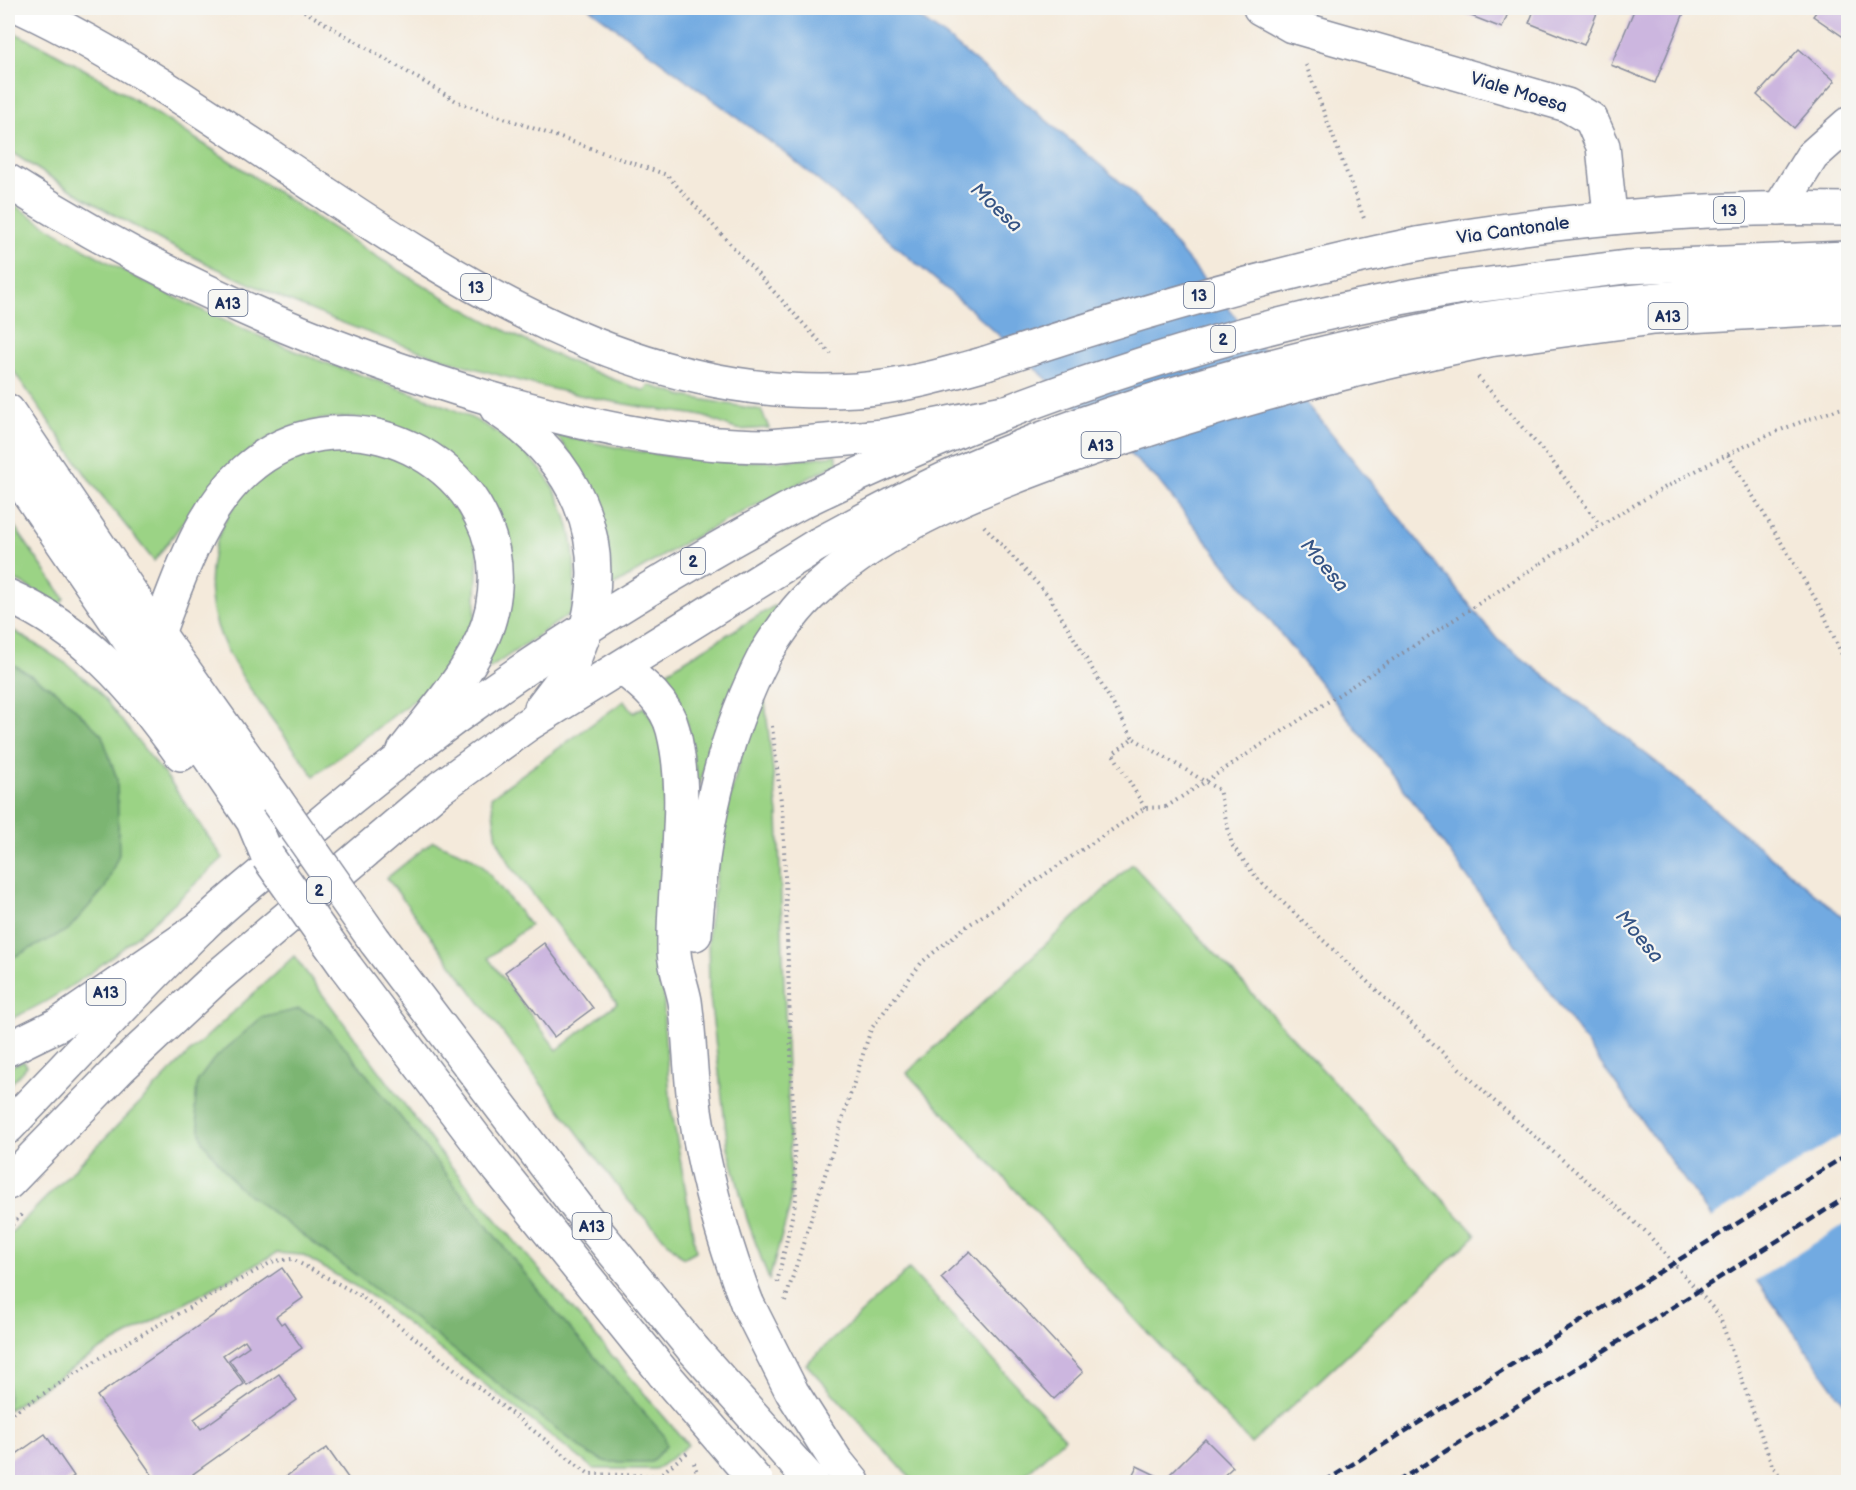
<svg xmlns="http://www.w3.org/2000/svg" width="1856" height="1490" viewBox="0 0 1856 1490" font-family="'Balsamiq Sans',sans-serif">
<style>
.green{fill:#9bd385;stroke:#5b8172;stroke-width:1.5}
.forest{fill:#7cb572;stroke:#4c7268;stroke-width:1.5}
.water{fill:#72aae1;stroke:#466ca0;stroke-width:1.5}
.pier{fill:#f4eadb}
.building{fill:#ccb6df}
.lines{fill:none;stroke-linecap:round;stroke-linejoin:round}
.minor-casing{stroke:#888c9c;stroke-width:36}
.major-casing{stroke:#888c9c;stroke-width:36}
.highway-casing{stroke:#888c9c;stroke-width:36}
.path{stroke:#888c9c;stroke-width:4;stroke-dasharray:1.5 4.5;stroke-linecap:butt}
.minor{stroke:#fff;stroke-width:33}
.major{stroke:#fff;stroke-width:33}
.highway{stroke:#fff;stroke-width:33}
.rail{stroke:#1b2f5e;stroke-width:4.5;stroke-dasharray:9 4.5;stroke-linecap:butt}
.major-bridge-casing{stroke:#888c9c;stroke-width:36;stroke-linecap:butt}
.highway-bridge-casing{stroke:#888c9c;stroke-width:36;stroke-linecap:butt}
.path-bridge{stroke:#888c9c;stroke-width:4;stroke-dasharray:1.5 4.5;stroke-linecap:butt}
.major-bridge{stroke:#fff;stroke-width:33}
.highway-bridge{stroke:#fff;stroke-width:33}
.labels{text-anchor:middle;stroke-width:4.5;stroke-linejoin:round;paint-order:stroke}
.shield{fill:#f6f6f2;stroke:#5d6b8a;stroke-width:1.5}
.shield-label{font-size:16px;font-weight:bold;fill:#1b2f5e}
.street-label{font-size:18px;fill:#1b2f5e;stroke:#f6f6f2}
.water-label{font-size:20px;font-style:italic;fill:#355485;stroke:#f6f6f2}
</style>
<rect width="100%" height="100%" fill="#f6f6f2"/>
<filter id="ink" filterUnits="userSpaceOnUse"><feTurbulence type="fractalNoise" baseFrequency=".0167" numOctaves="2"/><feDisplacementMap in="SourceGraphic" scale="12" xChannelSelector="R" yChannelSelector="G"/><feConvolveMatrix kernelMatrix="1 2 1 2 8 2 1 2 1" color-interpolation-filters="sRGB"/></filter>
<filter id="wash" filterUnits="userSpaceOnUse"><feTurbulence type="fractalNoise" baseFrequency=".008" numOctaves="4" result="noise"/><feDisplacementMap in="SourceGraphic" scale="24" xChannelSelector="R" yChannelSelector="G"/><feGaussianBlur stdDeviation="1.35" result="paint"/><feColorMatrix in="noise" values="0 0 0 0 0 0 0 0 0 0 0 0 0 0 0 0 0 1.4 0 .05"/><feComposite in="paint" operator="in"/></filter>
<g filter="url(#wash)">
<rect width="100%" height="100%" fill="#f4eadb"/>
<g class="green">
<path d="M8 30C74 59 135 100 196 139 344 234 477 333 645 391L649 385 683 396 761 410 769 428C758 428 743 432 733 428 716 423 711 416 691 414 456 385 204 280 8 150Z"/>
<path d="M8 201C99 262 202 314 305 355 373 382 472 404 527 455 571 496 581 556 571 613L490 668 485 664 503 543C472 511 441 480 410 448 402 441 393 427 384 423 369 417 349 417 334 418 247 424 203 498 154 561L91 482 8 363Z"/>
<path d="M555 434C653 457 736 470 836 455L838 463 687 541 610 588C611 521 596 485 555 434Z"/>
<path d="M319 447 394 454 436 480 469 527 478 552 475 619 450 667 426 691 314 776C286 736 251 696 228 652 194 585 210 516 269 468 281 458 304 453 319 447Z"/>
<path d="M8 517 64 598 60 605 21 583 8 578Z"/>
<path d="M774 606 778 610C737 668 718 715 700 784L693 783C696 743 684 707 666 672Z"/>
<path d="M8 627 67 664 96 688 172 784 223 858C158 918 91 985 8 1020Z"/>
<path d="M757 697 765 702 778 814 791 1185 790 1207 769 1280 747 1219 728 1147 709 989 708 930 726 812Z"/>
<path d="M624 701 634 713 644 707 659 730 665 764 664 1026 671 1106 696 1251 683 1258 627 1199 387 878 433 841 469 856 482 865 530 925 488 958 557 1050 617 1003 511 866 497 839 491 797Z"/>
<path d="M1132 864 1476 1235 1251 1444 907 1073Z"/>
<path d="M294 956 445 1159 688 1445 657 1469H594L367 1293 302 1255 277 1253 102 1349 8 1410V1236L188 1054Z"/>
<path d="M24 1061 27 1066 8 1087V1067Z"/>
<path d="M909 1269 1065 1438 1017 1482H914L806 1364Z"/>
</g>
<g class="forest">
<path d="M8 661 59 693 102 735 117 779 119 854 105 888 68 930 8 960Z"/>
<path d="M299 1009 320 1019 340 1041 561 1319 664 1435 666 1446 651 1462H607L589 1454 400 1308 237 1186 203 1142 195 1109 197 1082 213 1060 261 1018Z"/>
</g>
<path class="water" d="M589 8H905L945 36 1130 190 1328 429 1497 639 1664 768 1848 921V1408L1399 782 1157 479 970 309 788 155Z"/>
<path class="pier" d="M1848 1131V1222L1752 1283 1707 1220Z"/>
<g id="blocks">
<g class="building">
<path d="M1461 8H1510L1502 28 1461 12Z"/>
<path d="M1535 8H1599L1584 45 1529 23Z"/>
<path d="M1635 8H1686L1655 83 1611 65Z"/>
<path d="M1819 8H1848V40L1813 16Z"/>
<path d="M1799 49 1835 81 1794 128 1757 95Z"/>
<path d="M544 943 593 1008 554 1037 505 972Z"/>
<path d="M970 1251 1083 1372 1054 1399 941 1278Z"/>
<path d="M282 1268 303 1298 276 1317 281 1324 284 1322 302 1348 247 1385 229 1360 249 1346 245 1340 223 1355 244 1384 194 1419 201 1429 279 1374 297 1400 193 1474 199 1482H157L97 1396Z"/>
<path d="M45 1434 74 1476 65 1482H8V1460Z"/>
<path d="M1205 1439 1233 1467 1217 1482H1174L1168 1476Z"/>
<path d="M327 1448 351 1482H278Z"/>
<path d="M1137 1466 1170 1482H1129Z"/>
</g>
</g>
</g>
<g filter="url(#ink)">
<use href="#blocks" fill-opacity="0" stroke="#888c9c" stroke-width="1.5"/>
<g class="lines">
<defs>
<g id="minor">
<path d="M1260 8 1292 26 1567 105 1591 119 1603 146 1610 216"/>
<path d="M1779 209 1812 156 1848 124"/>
<path d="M158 633C180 576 199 513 245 471 350 376 521 470 492 609 481 663 436 708 404 751"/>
</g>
<g id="major">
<path d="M23 8C295 136 533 410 856 390 901 387 944 375 986 363"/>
<path d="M1417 244C1559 220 1703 205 1848 209"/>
<path d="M1450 289 1626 267 1848 258"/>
<path d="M1475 320C1599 303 1723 290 1848 289"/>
<path d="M541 708 570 670 587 626"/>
<path d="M8 1127C72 1061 134 993 200 928 225 903 254 881 280 858 443 715 612 604 803 501"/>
<path d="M8 1183 121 1067 217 977 441 787 527 725 817 545"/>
</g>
<g id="highway">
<path d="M8 181C158 277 318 348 489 398 579 424 674 446 769 446"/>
<path d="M1489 340 1653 318 1848 307"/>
<path d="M497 409C574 459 610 535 587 626"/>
<path d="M8 411 158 633 277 801"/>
<path d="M8 463 253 821 268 857"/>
<path d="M8 596C83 629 134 687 181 754"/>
<path d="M622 668C643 684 666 702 673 730 691 801 672 879 674 952 675 969 682 985 685 1001 690 1037 690 1074 695 1110 705 1177 723 1240 747 1303"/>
<path d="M695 934C702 836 720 741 766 653"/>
<path d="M375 941 584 1216 693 1349"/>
<path d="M346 967 494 1163 664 1374"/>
<path d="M8 1049 59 1024 201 927"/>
<path d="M836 1461 853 1482"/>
</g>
</defs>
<use href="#minor" class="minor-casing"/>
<use href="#major" class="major-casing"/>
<use href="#highway" class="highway-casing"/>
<g class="path">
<path d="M299 8 458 102 667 175 831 354"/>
<path d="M1306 65 1365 221"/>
<path d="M1478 377 1552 461 1600 525"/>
<path d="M1728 455 1821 608 1848 668"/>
<path d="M984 526 1049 596 1133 738"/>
<path d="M1541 563C1616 514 1694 468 1776 432 1799 422 1824 414 1848 406"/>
<path d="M772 726 783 818 796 1199 777 1283"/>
<path d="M1145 808 1113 754 1133 738 1219 790 1232 845 1256 877 1493 1100 1645 1231 1719 1315 1772 1465 1784 1482"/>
<path d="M8 1229 22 1214"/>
<path d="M785 1301 871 1029 922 962 964 928 1145 808 1166 807"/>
<path d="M8 1416 103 1356 219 1291 274 1261 292 1259 361 1296 589 1474 658 1476 687 1453"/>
<path d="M694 1463 700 1482"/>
</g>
<use href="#minor" class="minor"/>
<use href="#major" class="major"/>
<use href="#highway" class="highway"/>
<g class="rail">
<path d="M1324 1482 1848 1154"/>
<path d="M1397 1482 1848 1196"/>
</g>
<defs>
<g id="major-bridge">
<path d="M986 363C1128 315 1270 274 1417 244"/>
<path d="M803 501C1008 401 1224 327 1450 289"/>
<path d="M817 545C864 520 910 494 958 473 1123 400 1299 355 1475 320"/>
</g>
<g id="highway-bridge">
<path d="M769 446 883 436 1004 412"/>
<path d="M766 653C781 630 796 607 817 589 891 522 989 485 1082 452 1215 405 1350 368 1489 340"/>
<path d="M277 801 375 941"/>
<path d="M268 857 346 967"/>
<path d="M747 1303 792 1392 836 1461"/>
<path d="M693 1349 812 1482"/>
<path d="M664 1374 757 1482"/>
</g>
</defs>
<use href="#major-bridge" class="major-bridge-casing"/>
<use href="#highway-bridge" class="highway-bridge-casing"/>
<path class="path-bridge" d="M1166 807 1541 563"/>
<use href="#major-bridge" class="major-bridge"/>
<use href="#highway-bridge" class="highway-bridge"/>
</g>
</g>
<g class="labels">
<g class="shield">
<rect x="1714" y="197" width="30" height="26" rx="4.5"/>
<rect x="461" y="274" width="30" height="26" rx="4.5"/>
<rect x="1184" y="282" width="30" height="26" rx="4.5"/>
<rect x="208.5" y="290" width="39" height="26" rx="4.5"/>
<rect x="1648.5" y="303" width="39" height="26" rx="4.5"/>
<rect x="1211" y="326" width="24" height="26" rx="4.5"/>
<rect x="1081.5" y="432" width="39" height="26" rx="4.5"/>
<rect x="681" y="548" width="24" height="26" rx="4.5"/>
<rect x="307" y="877" width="24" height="26" rx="4.5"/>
<rect x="86.5" y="979" width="39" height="26" rx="4.5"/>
<rect x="572.5" y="1213" width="39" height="26" rx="4.5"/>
</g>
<g class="shield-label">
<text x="1729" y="216">13</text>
<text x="476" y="293">13</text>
<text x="1199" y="301">13</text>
<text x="228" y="309">A13</text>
<text x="1668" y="322">A13</text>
<text x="1223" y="345">2</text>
<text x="1101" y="451">A13</text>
<text x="693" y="567">2</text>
<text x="319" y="896">2</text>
<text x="106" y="998">A13</text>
<text x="592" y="1232">A13</text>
</g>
<g class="street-label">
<text transform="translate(1519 92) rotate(17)" y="6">Viale Moesa</text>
<text transform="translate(1513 230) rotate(-8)" y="6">Via Cantonale</text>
</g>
<g class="water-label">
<text transform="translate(997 207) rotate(43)" y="7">Moesa</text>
<text transform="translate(1325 565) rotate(50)" y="7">Moesa</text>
<text transform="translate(1640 936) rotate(50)" y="7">Moesa</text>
</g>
</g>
<rect width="1856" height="1490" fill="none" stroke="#f6f6f2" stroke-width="30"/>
</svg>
